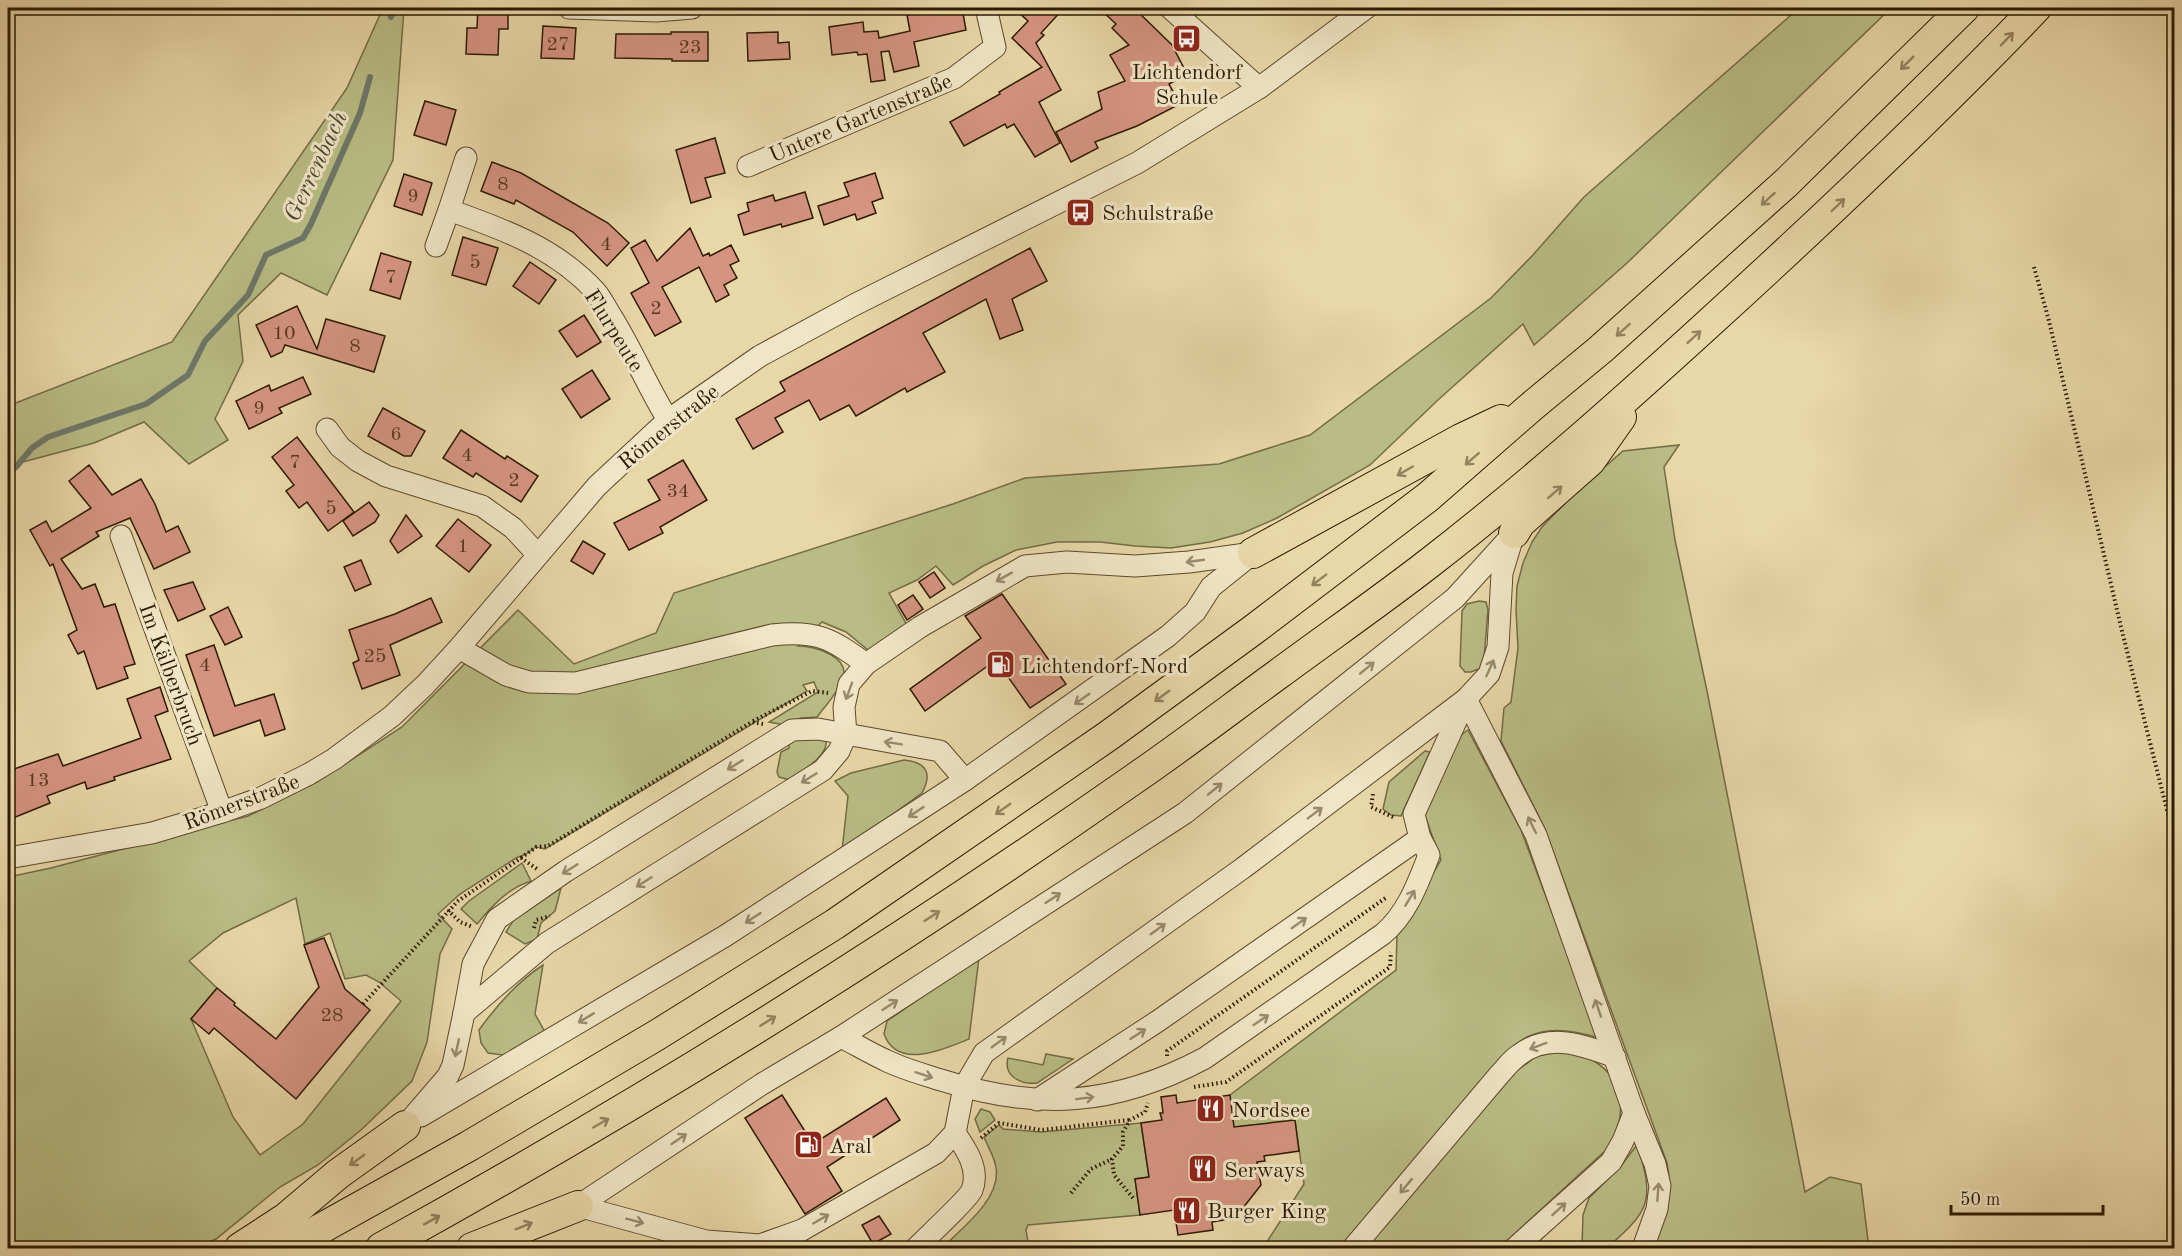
<svg xmlns="http://www.w3.org/2000/svg" width="2182" height="1256" viewBox="0 0 2182 1256" font-family="'Old Standard TT',serif">
<style>
.green{fill:#b9bd85;stroke:#736c44;stroke-width:1.5;fill-rule:evenodd}
.lines{fill:none;stroke-linecap:round;stroke-linejoin:round}
.stream{stroke:#6d796a;stroke-width:6}
.building{fill:#d59481;stroke:#2d1a02;stroke-width:1.5}
.minor-casing{stroke:#5c492b;stroke-width:23}
.highway-casing{stroke:#2d1a02;stroke-width:32}
.path{stroke:#2d1a02;stroke-width:4;stroke-dasharray:1.5 3;stroke-linecap:butt}
.minor{stroke:#f0e5c6;stroke-width:21}
.highway{stroke:#e8d7a7;stroke-width:30}
.oneway{stroke:#94825d}
.oneway2{stroke:#988a6e}
.labels{text-anchor:middle;stroke-width:6;stroke-linejoin:round;paint-order:stroke}
.number-label{font-size:20px;fill:#573822}
.poi-label{font-size:22px;fill:#2d1a02;stroke:#f0e5c6;text-anchor:start}
.street-label{font-size:22px;fill:#2d1a02;stroke:#f0e5c6}
.water-label{font-size:24px;font-style:italic;fill:#4d4936;stroke:#f0e5c6}
</style>
<rect width="100%" height="100%" fill="#e8d7a7"/>
<filter id="stains"><feTurbulence type="fractalNoise" baseFrequency=".00333" numOctaves="4"/><feColorMatrix values="0 0 0 0 .2 0 0 0 0 .09 0 0 0 0 .02 0 0 0 .5 -.17"/></filter>
<radialGradient id="worn" r=".72"><stop offset=".6" stop-color="#630" stop-opacity="0"/><stop offset="1" stop-color="#630" stop-opacity=".3"/></radialGradient>
<g class="green">
<path d="M383 8H404L393 160 327 295 281 273 238 315 243 361 215 419 228 440 189 464 144 422 94 443 8 466V406L172 342 347 88Z"/>
<path d="M1799 8H1891L1627 263 1534 345 1523 324 1439 399 1370 465 1277 518 1243 533 1210 542 1171 548 1135 546 1100 542H1057L1016 550 983 566 953 585 936 566 917 580 889 593 908 627 868 650 846 632 822 622 798 646C815 646 853 657 842 681 837 694 825 706 817 717L801 718 785 725 769 722 818 692 814 682 803 685 807 691 545 849 536 847 526 854 516 858 460 894 438 914 452 929 440 954 427 1042 412 1081 361 1130 318 1165 280 1187 216 1239 196 1248H8V877L51 868 248 816 317 782 402 727 518 610 574 664 656 633 674 593 953 504 1025 478 1219 464 1310 435 1491 298 1532 256 1584 197ZM296 898 305 944 330 933 345 979 366 975 379 982 401 1001 303 1124 260 1155 233 1117 191 1019 217 988 189 961 223 933Z"/>
<path d="M1679 445 1664 467 1675 540 1707 691 1805 1192 1830 1177 1861 1184 1869 1248H1654C1663 1218 1674 1195 1667 1163L1545 829 1501 741 1504 708 1511 702 1518 648 1516 610 1517 586 1523 563 1532 542 1542 527 1577 491 1623 451Z"/>
<path d="M1479 601 1486 602 1488 610 1484 658 1481 668 1471 672H1465L1460 666 1462 611 1467 604Z"/>
<path d="M1468 730 1521 830 1599 1038C1540 1019 1513 1035 1482 1086L1341 1248H1263L1304 1184 1295 1121 1234 1127 1230 1095 1396 970 1397 934 1441 860 1424 813 1458 737Z"/>
<path d="M792 738 826 739C829 757 802 770 790 780L779 777 777 772 781 752 789 748V741Z"/>
<path d="M1425 751 1430 752 1401 816 1391 815 1383 809 1389 782Z"/>
<path d="M904 760C926 762 933 773 922 793L842 851 848 796 835 781 851 773Z"/>
<path d="M522 863 531 881C508 888 492 906 477 924L461 909 469 901Z"/>
<path d="M561 888 555 911 541 923 537 939 525 944 506 932 513 921Z"/>
<path d="M979 958 969 1039C943 1050 897 1070 884 1034L887 1021Z"/>
<path d="M543 965 535 1014 545 1032 517 1050 503 1055 488 1053 481 1043 479 1030C497 1005 517 982 543 965Z"/>
<path d="M1565 1051C1573 1054 1584 1056 1592 1060 1627 1079 1628 1123 1605 1151L1499 1248H1366L1515 1072 1537 1056Z"/>
<path d="M1046 1054 1073 1059 1037 1083C1021 1085 1003 1076 1008 1058L1043 1065Z"/>
<path d="M981 1109 990 1112 995 1120 980 1132 975 1119Z"/>
<path d="M1141 1123 1149 1177 1135 1179 1140 1215 1028 1225 1026 1230 1029 1248H942C962 1228 1001 1199 996 1168 995 1158 988 1147 984 1137L999 1125 1003 1129 1041 1132Z"/>
<path d="M1636 1146 1638 1147C1655 1202 1649 1211 1607 1248H1582L1583 1215 1589 1198 1621 1166Z"/>
</g>
<g class="lines">
<g class="stream">
<path d="M391 17 395 8"/>
<path d="M8 471 16 467 32 448 48 437 146 404 188 375 205 341 248 295 266 255 303 238 311 224 360 113 370 77"/>
</g>
</g>
<g class="building">
<path d="M478 8H508V29H499L498 55 466 54 467 28H477Z"/>
<path d="M943 8H962L966 30 914 42 919 66 894 72 889 51 881 52 885 80 871 82 867 54 858 55 857 52 832 55 829 27 863 22 864 32 878 31 879 38 910 31 907 15Z"/>
<path d="M1014 8H1064L1041 33 1044 35 1036 43 1061 90 1039 102 1060 143 1035 157 1014 124 1007 128 1005 124 964 146 950 122 1000 94 999 92 1042 67 1012 38 1028 21Z"/>
<path d="M1099 8H1134L1172 45 1187 74 1169 84 1180 104 1137 126 1095 142 1098 148 1071 162 1056 132 1102 109 1098 92 1125 81 1110 55 1129 45 1112 28 1116 24Z"/>
<path d="M543 26 576 28 574 59 541 58Z"/>
<path d="M671 32H708V61H672V59L615 58 616 34H671Z"/>
<path d="M778 32V43L789 42 790 59 748 61 747 33Z"/>
<path d="M425 101 456 110 446 145 414 135Z"/>
<path d="M715 138 725 173 705 178 711 197 691 203 676 150Z"/>
<path d="M492 162 521 173 608 223 629 243 607 266 573 232 516 200 514 204 481 191Z"/>
<path d="M875 173 883 198 872 202 876 213 857 220 855 214 824 225 818 206 849 196 844 183Z"/>
<path d="M404 174 432 183 422 215 394 206Z"/>
<path d="M805 192 813 218 782 227 781 224 744 235 738 215 749 211 747 203 773 195 775 201Z"/>
<path d="M690 228 703 256 709 253 710 256 731 245 739 261 730 265 737 278 724 285 729 295 716 302 699 267 662 287 681 322 655 336 631 293 649 283 631 248 645 240 657 261Z"/>
<path d="M463 237 498 248 486 285 452 275Z"/>
<path d="M1030 248 1047 281 1012 299 1023 330 1000 339 986 299 923 333 945 372 907 392 905 388 856 416 849 405 820 420 809 400 775 418 783 432 753 449 736 419 785 391 780 382Z"/>
<path d="M381 253 411 262 400 299 370 290Z"/>
<path d="M530 262 556 280 539 304 513 286Z"/>
<path d="M297 306 317 349 326 319 385 336 374 372 285 345 282 352 271 357 256 325Z"/>
<path d="M584 315 601 342 577 357 559 331Z"/>
<path d="M592 370 610 399 581 418 562 389Z"/>
<path d="M303 377 311 394 279 408 282 413 249 429 236 401 269 385 271 391Z"/>
<path d="M383 408 425 431 411 456H404L368 436Z"/>
<path d="M461 430 505 459 507 456 538 476 521 502 476 473 473 477 443 458Z"/>
<path d="M297 437 354 512 328 531 307 502 299 508 286 491 294 485 272 457Z"/>
<path d="M683 460 707 500 660 527 663 533 629 550 614 523 660 500 648 480Z"/>
<path d="M89 465 112 495 141 479 155 504 166 532 178 526 190 552 154 569 130 518 96 532 99 536 61 559 82 589 95 584 104 607 115 604 135 664 124 667 128 678 97 689 84 651 78 654 68 635 77 630 53 564 50 566 30 530 46 521 52 532 91 508 69 481Z"/>
<path d="M369 502 379 515 375 522 353 536 343 521Z"/>
<path d="M406 515 422 536 398 553 390 541Z"/>
<path d="M458 519 491 545 469 572 436 546Z"/>
<path d="M583 541 605 554 593 574 571 561Z"/>
<path d="M361 560 371 584 355 591 344 567Z"/>
<path d="M934 572 945 588 930 598 919 582Z"/>
<path d="M193 582 205 609 178 621 164 590Z"/>
<path d="M1002 594 1066 684 1030 708 996 660 925 711 910 689 981 638 965 616Z"/>
<path d="M913 595 923 609 907 620 898 605Z"/>
<path d="M431 598 442 622 390 645 400 675 362 689 353 663 359 660 349 630 395 614Z"/>
<path d="M228 607 242 637 225 645 210 616Z"/>
<path d="M214 645 235 706 274 694 285 729 265 736 260 720 214 736 186 655Z"/>
<path d="M160 687 168 711 155 716 171 759 114 777 115 780 87 789 85 782 47 796 50 803 13 818 8 804V771L58 754 63 766 141 738 127 699Z"/>
<path d="M324 938 345 989 370 1010 296 1099 214 1028 209 1034 191 1019 217 988 235 1003 234 1005 276 1039 319 987 304 945Z"/>
<path d="M782 1095 813 1144 886 1098 900 1120 827 1167 842 1191 805 1214 745 1118Z"/>
<path d="M1176 1095 1177 1103 1230 1095 1234 1127 1295 1120 1299 1151 1264 1156 1265 1161 1257 1162 1261 1185 1235 1218 1212 1222 1213 1230 1178 1235 1174 1210 1140 1215 1135 1179 1149 1177 1141 1123 1162 1120 1160 1113H1163L1161 1097Z"/>
<path d="M879 1216 891 1234 873 1244 862 1225Z"/>
</g>
<g class="lines">
<defs>
<g id="minor">
<path d="M569 8 656 11 692 8"/>
<path d="M1170 8 1259 88"/>
<path d="M466 158 449 210C503 229 556 248 596 292 602 299 607 310 613 319 633 352 648 387 668 420"/>
<path d="M748 166 954 78 995 47 986 8"/>
<path d="M436 246 449 210"/>
<path d="M327 429 340 447 358 461 386 476 482 506 513 528 538 555"/>
<path d="M121 536 222 812"/>
<path d="M459 648 506 675 529 682 576 683 772 635C817 630 830 638 866 664"/>
<path d="M8 858 152 833 222 812 261 798 309 774 334 759 392 716 425 685 459 648 597 486 668 420 760 356 854 305 1137 163 1259 88 1366 8"/>
<path d="M464 1013 473 964 497 919 566 871 792 730 818 729 940 751 965 780"/>
<path d="M841 1037C855 1044 870 1053 885 1060 903 1069 922 1074 941 1080 1038 1111 1115 1106 1205 1058L1383 934C1407 914 1418 883 1429 855L1420 838 1414 814 1466 699 1489 674 1498 647 1502 573 1512 540"/>
<path d="M1037 1100 1158 1021 1420 838"/>
<path d="M421 1116 725 936 965 780 1168 636 1195 612 1211 587 1252 554"/>
<path d="M405 1126 448 1076 453 1065 464 1013 547 943 823 770 839 751 846 735 844 707 849 684 866 664 920 627 1025 566 1067 562 1135 566 1189 562 1253 553"/>
<path d="M578 1206 706 1241 760 1245 802 1230 936 1153 955 1133 964 1087 984 1053 1243 868 1466 699 1536 835 1634 1113 1655 1164 1660 1186 1657 1209 1643 1248"/>
<path d="M578 1206 762 1084 841 1037 1185 813 1455 598 1514 533"/>
<path d="M916 1248C925 1239 969 1198 972 1190 980 1169 966 1149 955 1133"/>
<path d="M1353 1248 1499 1075C1505 1069 1511 1060 1519 1055 1549 1032 1583 1045 1615 1057"/>
<path d="M1515 1248 1611 1162 1623 1141 1634 1113"/>
</g>
<g id="highway">
<path d="M1514 533 1520 523 1590 461 1621 417"/>
<path d="M1253 553 1461 439 1501 420"/>
<path d="M240 1248 286 1218 338 1174 405 1126"/>
<path d="M286 1248 469 1146 657 1035 835 924 1108 736 1253 630 1428 497 1531 407 1601 349 1786 183 1964 8"/>
<path d="M381 1248C640 1105 891 949 1134 779 1182 746 1229 710 1277 675 1327 638 1379 602 1428 564 1525 489 1616 408 1706 326 1819 223 1931 118 2036 8"/>
<path d="M472 1248 578 1206"/>
</g>
</defs>
<use href="#minor" class="minor-casing"/>
<use href="#highway" class="highway-casing"/>
<g class="path">
<path d="M2034 267 2048 317 2122 631 2174 838"/>
<path d="M753 721 812 691 828 693"/>
<path d="M1373 794 1371 807 1395 818"/>
<path d="M521 858 536 847 548 846 752 722 763 724"/>
<path d="M448 910 460 922 473 927"/>
<path d="M534 928 536 920 550 916"/>
<path d="M363 1004 458 901 521 858 537 869"/>
<path d="M1167 1056V1051L1387 897"/>
<path d="M1194 1087 1226 1082 1390 967 1391 952"/>
<path d="M981 1138 999 1123 1041 1130 1129 1120"/>
<path d="M1071 1193 1091 1169 1112 1159"/>
<path d="M1133 1198 1114 1175 1112 1159 1123 1146V1132L1130 1120 1145 1112 1148 1103"/>
</g>
<use href="#minor" class="minor"/>
<use href="#highway" class="highway"/>
</g>
<defs><path id="oneway-shaft" d="M-6 0H5M1.5-3L5.5 0L1.5 3" fill="none" stroke-width="1.6" stroke-linecap="round" stroke-linejoin="round" transform="scale(1.5)"/></defs>
<g class="oneway">
<use href="#oneway-shaft" transform="translate(2007 39) rotate(-46)"/>
<use href="#oneway-shaft" transform="translate(1907 63) rotate(135)"/>
<use href="#oneway-shaft" transform="translate(1768 199) rotate(138)"/>
<use href="#oneway-shaft" transform="translate(1838 205) rotate(-44)"/>
<use href="#oneway-shaft" transform="translate(1623 330) rotate(138)"/>
<use href="#oneway-shaft" transform="translate(1694 337) rotate(-42)"/>
<use href="#oneway-shaft" transform="translate(1472 459) rotate(139)"/>
<use href="#oneway-shaft" transform="translate(1405 471) rotate(150)"/>
<use href="#oneway-shaft" transform="translate(1555 492) rotate(-41)"/>
<use href="#oneway-shaft" transform="translate(1319 580) rotate(143)"/>
<use href="#oneway-shaft" transform="translate(1162 696) rotate(144)"/>
<use href="#oneway-shaft" transform="translate(1003 809) rotate(145)"/>
<use href="#oneway-shaft" transform="translate(932 916) rotate(-33)"/>
<use href="#oneway-shaft" transform="translate(768 1021) rotate(-32)"/>
<use href="#oneway-shaft" transform="translate(601 1123) rotate(-30)"/>
<use href="#oneway-shaft" transform="translate(357 1160) rotate(144)"/>
<use href="#oneway-shaft" transform="translate(432 1220) rotate(-29)"/>
<use href="#oneway-shaft" transform="translate(524 1226) rotate(-22)"/>
</g>
<g class="oneway2">
<use href="#oneway-shaft" transform="translate(1195 561) rotate(172)"/>
<use href="#oneway-shaft" transform="translate(1004 577) rotate(151)"/>
<use href="#oneway-shaft" transform="translate(1367 668) rotate(-39)"/>
<use href="#oneway-shaft" transform="translate(1490 668) rotate(-66)"/>
<use href="#oneway-shaft" transform="translate(849 691) rotate(110)"/>
<use href="#oneway-shaft" transform="translate(1082 699) rotate(145)"/>
<use href="#oneway-shaft" transform="translate(893 743) rotate(-171)"/>
<use href="#oneway-shaft" transform="translate(735 765) rotate(148)"/>
<use href="#oneway-shaft" transform="translate(809 778) rotate(148)"/>
<use href="#oneway-shaft" transform="translate(1215 789) rotate(-39)"/>
<use href="#oneway-shaft" transform="translate(916 812) rotate(147)"/>
<use href="#oneway-shaft" transform="translate(1315 813) rotate(-37)"/>
<use href="#oneway-shaft" transform="translate(1532 825) rotate(-116)"/>
<use href="#oneway-shaft" transform="translate(570 869) rotate(148)"/>
<use href="#oneway-shaft" transform="translate(644 882) rotate(148)"/>
<use href="#oneway-shaft" transform="translate(1053 898) rotate(-33)"/>
<use href="#oneway-shaft" transform="translate(1410 898) rotate(-59)"/>
<use href="#oneway-shaft" transform="translate(753 918) rotate(147)"/>
<use href="#oneway-shaft" transform="translate(1299 923) rotate(-35)"/>
<use href="#oneway-shaft" transform="translate(1158 929) rotate(-36)"/>
<use href="#oneway-shaft" transform="translate(890 1005) rotate(-33)"/>
<use href="#oneway-shaft" transform="translate(1598 1008) rotate(-109)"/>
<use href="#oneway-shaft" transform="translate(586 1018) rotate(149)"/>
<use href="#oneway-shaft" transform="translate(1261 1020) rotate(-34)"/>
<use href="#oneway-shaft" transform="translate(1138 1034) rotate(-33)"/>
<use href="#oneway-shaft" transform="translate(999 1042) rotate(-36)"/>
<use href="#oneway-shaft" transform="translate(1538 1046) rotate(160)"/>
<use href="#oneway-shaft" transform="translate(457 1048) rotate(102)"/>
<use href="#oneway-shaft" transform="translate(924 1075) rotate(18)"/>
<use href="#oneway-shaft" transform="translate(1085 1098) rotate(-7)"/>
<use href="#oneway-shaft" transform="translate(679 1139) rotate(-34)"/>
<use href="#oneway-shaft" transform="translate(1406 1186) rotate(130)"/>
<use href="#oneway-shaft" transform="translate(1658 1192) rotate(-86)"/>
<use href="#oneway-shaft" transform="translate(1559 1209) rotate(-42)"/>
<use href="#oneway-shaft" transform="translate(821 1219) rotate(-30)"/>
<use href="#oneway-shaft" transform="translate(635 1221) rotate(15)"/>
</g>
<defs>
<symbol id="bus-square" viewBox="-11 -11 22 22"><rect x="-9" y="-9" width="18" height="18" rx="4" fill="#8f2418" stroke="#f0e5c6"/><path d="M-5-6H5V4H4V6H2V4H-2V6H-4V4H-5ZM-3.5-4V0h7V-4ZM-3.5 1.2v1.5H-2V1.2ZM2 1.2v1.5H3.5V1.2Z" fill="#fff"/></symbol>
<symbol id="fuel-square" viewBox="-11 -11 22 22"><rect x="-9" y="-9" width="18" height="18" rx="4" fill="#8f2418" stroke="#f0e5c6"/><path d="M-5.5-6h7V0h2V4h1.3V-2.5L3-4.5l.8-.8L6-3V5H2.5V1h-1V6h-7ZM-4.2-4.7v3.2H.2V-4.7Z" fill="#fff"/></symbol>
<symbol id="restaurant-square" viewBox="-11 -11 22 22"><rect x="-9" y="-9" width="18" height="18" rx="4" fill="#8f2418" stroke="#f0e5c6"/><path d="M-5-6h1v4h1v-4h1v4h1v-4h1v5L-1.5 .5V6h-2V.5L-5-1ZM5-6V6H3V1.5H1.5Q1.5-4 5-6Z" fill="#fff"/></symbol>
</defs>
<g fill-rule="evenodd">
<use href="#bus-square" x="1170" y="22" width="33" height="33"/>
<use href="#bus-square" x="1064" y="196" width="33" height="33"/>
<use href="#fuel-square" x="984" y="648" width="33" height="33"/>
<use href="#restaurant-square" x="1194" y="1092" width="33" height="33"/>
<use href="#fuel-square" x="792" y="1128" width="33" height="33"/>
<use href="#restaurant-square" x="1186" y="1152" width="33" height="33"/>
<use href="#restaurant-square" x="1170" y="1194" width="33" height="33"/>
</g>
<g class="labels">
<g class="number-label">
<text x="558" y="50">27</text>
<text x="690" y="53">23</text>
<text x="503" y="190">8</text>
<text x="413" y="202">9</text>
<text x="606" y="250">4</text>
<text x="475" y="268">5</text>
<text x="391" y="283">7</text>
<text x="656" y="314">2</text>
<text x="284" y="339">10</text>
<text x="355" y="352">8</text>
<text x="259" y="414">9</text>
<text x="396" y="440">6</text>
<text x="467" y="461">4</text>
<text x="295" y="468">7</text>
<text x="514" y="486">2</text>
<text x="678" y="497">34</text>
<text x="331" y="514">5</text>
<text x="463" y="552">1</text>
<text x="375" y="662">25</text>
<text x="205" y="671">4</text>
<text x="38" y="786">13</text>
<text x="332" y="1021">28</text>
</g>
<g class="poi-label">
<text x="1187" y="79" text-anchor="middle">Lichtendorf<tspan x="1187" dy="25">Schule</tspan></text>
<text x="1102" y="220">Schulstraße</text>
<text x="1021" y="673">Lichtendorf-Nord</text>
<text x="1232" y="1117">Nordsee</text>
<text x="829" y="1153">Aral</text>
<text x="1224" y="1177">Serways</text>
<text x="1207" y="1218">Burger King</text>
</g>
<g class="street-label">
<text transform="translate(860 117) rotate(-23)" y="8">Untere Gartenstraße</text>
<text transform="translate(615 330) rotate(58)" y="8">Flurpeute</text>
<text transform="translate(668 426) rotate(-39)" y="8">Römerstraße</text>
<text transform="translate(172 674) rotate(70)" y="8">Im Kälberbruch</text>
<text transform="translate(241 801) rotate(-21)" y="8">Römerstraße</text>
</g>
<g class="water-label">
<text transform="translate(315 166) rotate(-65)" y="8">Gerrenbach</text>
</g>
</g>
<rect width="2182" height="1256" fill="none" stroke="#e8d7a7" stroke-width="30"/>
<rect x="9" y="9" width="2164" height="1238" fill="none" stroke="#2d1a02" stroke-width="3"/>
<rect x="15" y="15" width="2152" height="1226" fill="none" stroke="#2d1a02" stroke-width="1.5"/>
<path d="M1951 1205v9h152v-9" fill="none" stroke="#2d1a02" stroke-width="3"/>
<text x="1960" y="1205" font-size="18" fill="#2d1a02" stroke="#f0e5c6" stroke-width="4.5" paint-order="stroke">50 m</text>
<rect width="100%" height="100%" filter="url(#stains)"/>
<rect width="100%" height="100%" fill="url(#worn)"/>
</svg>
